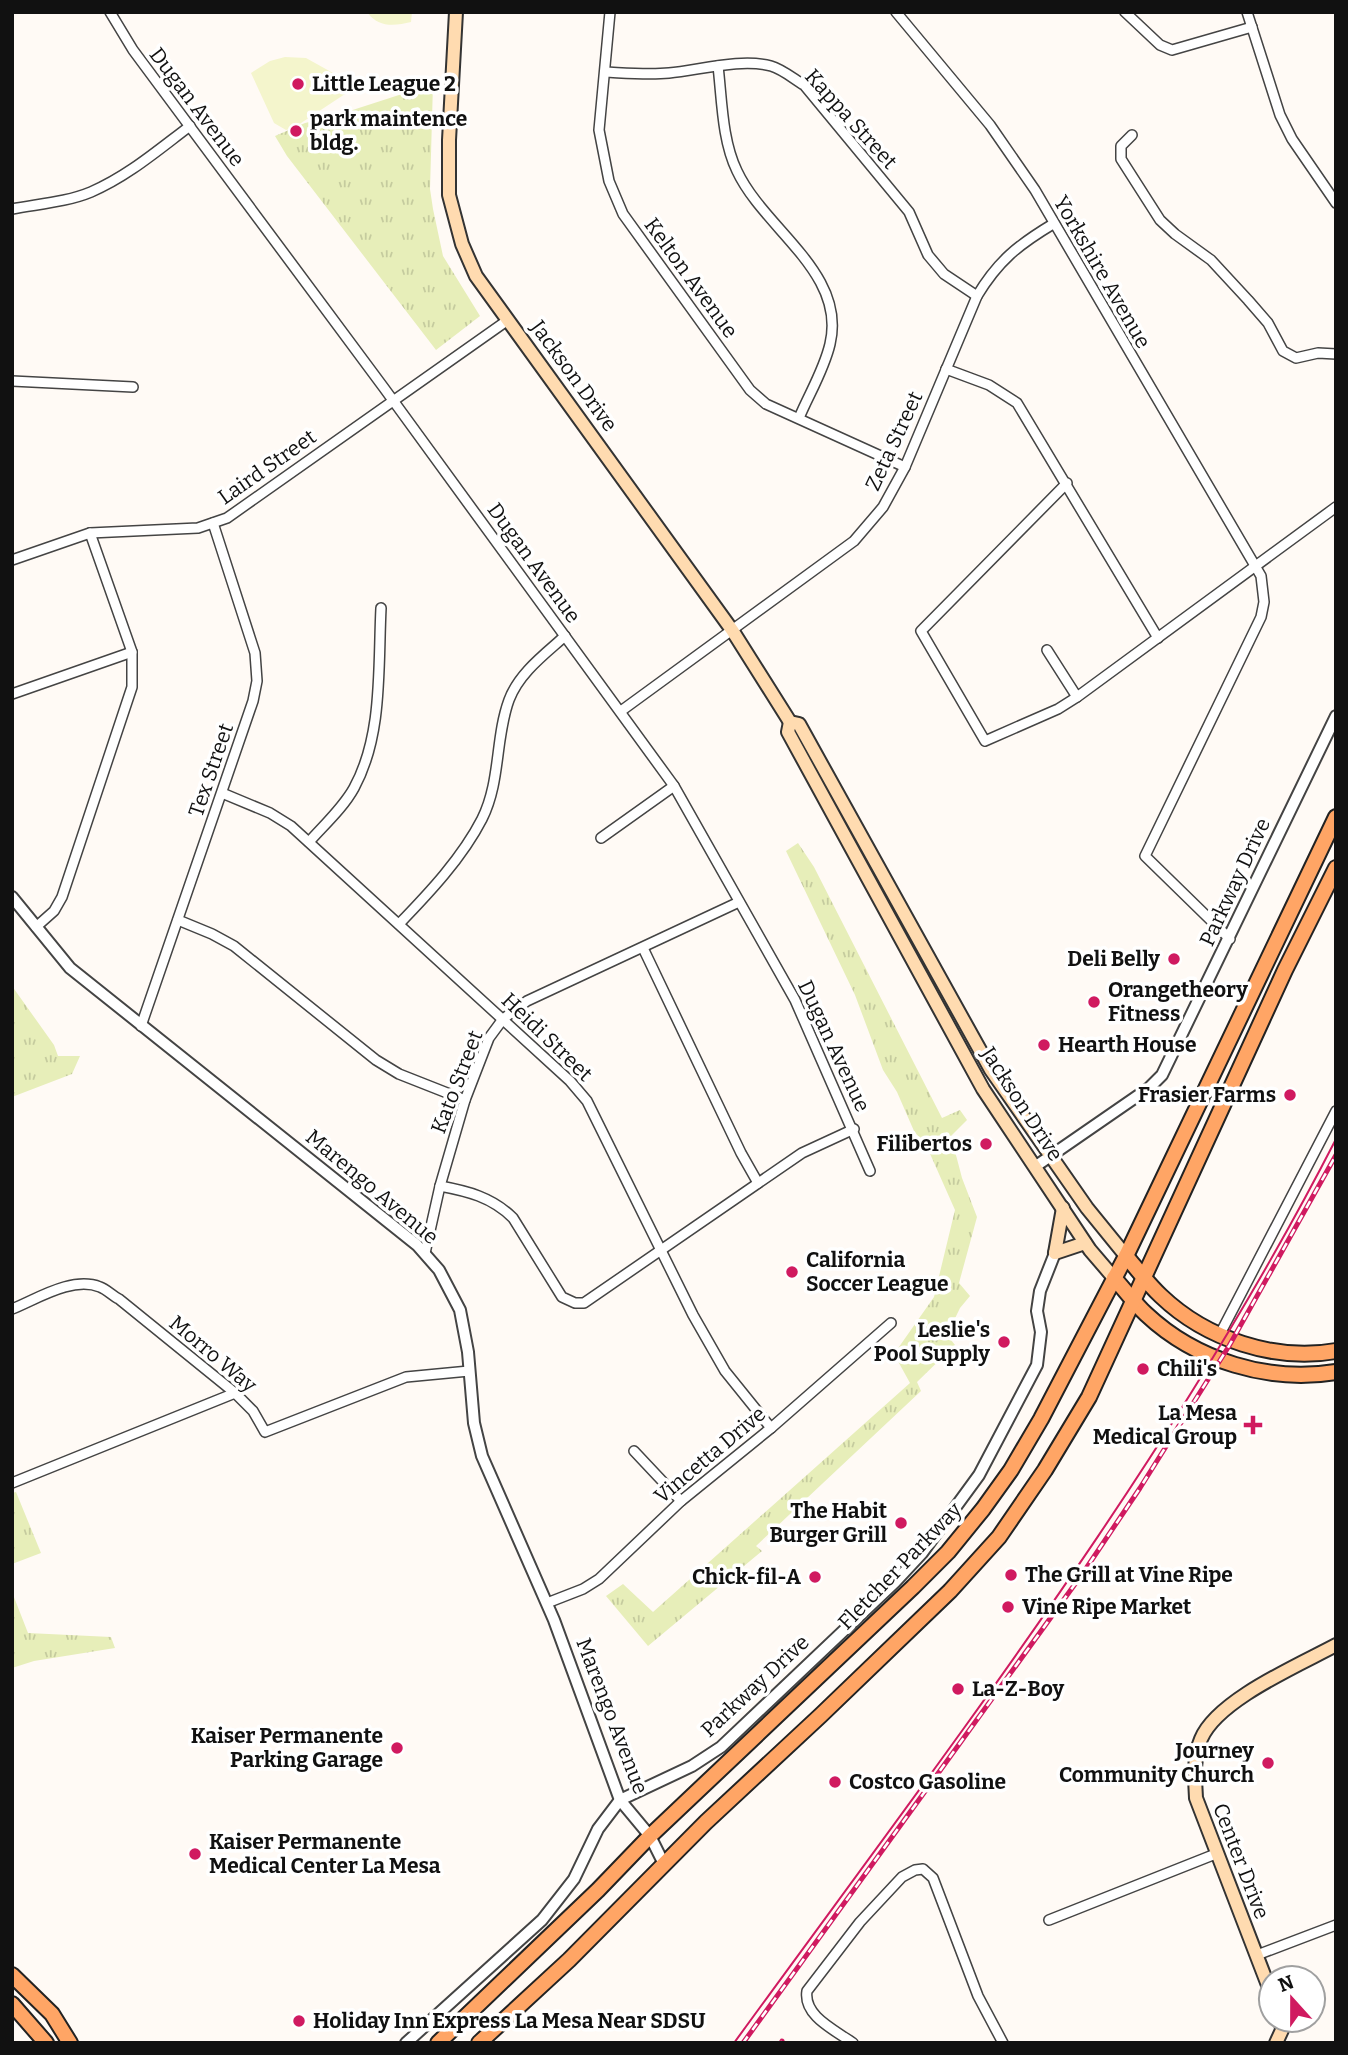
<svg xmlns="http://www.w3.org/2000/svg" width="1348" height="2055" viewBox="0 0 1348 2055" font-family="Bitter,serif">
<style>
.grass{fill:url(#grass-tufts)}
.pitch{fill:#f4f5cc}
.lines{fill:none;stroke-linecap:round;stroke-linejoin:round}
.minor-casing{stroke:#444;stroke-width:12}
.tertiary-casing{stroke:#444;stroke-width:14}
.secondary-casing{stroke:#333;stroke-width:16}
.primary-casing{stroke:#222;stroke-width:18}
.minor{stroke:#fff;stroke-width:9}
.tertiary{stroke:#fff;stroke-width:10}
.secondary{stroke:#ffdbb0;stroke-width:12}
.primary{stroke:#ffa565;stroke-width:14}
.tram{stroke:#d01a60;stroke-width:2}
.rail-casing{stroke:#d01a60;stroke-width:5}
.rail{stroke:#fff;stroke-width:2.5;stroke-dasharray:8;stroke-linecap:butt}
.poi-dot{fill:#d01a60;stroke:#fff;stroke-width:2.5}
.labels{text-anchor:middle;stroke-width:7;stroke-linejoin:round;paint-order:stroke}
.poi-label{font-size:21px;font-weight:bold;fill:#111;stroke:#fff;text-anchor:start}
.street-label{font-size:21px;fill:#111;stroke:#fff}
</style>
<defs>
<pattern id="grass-tufts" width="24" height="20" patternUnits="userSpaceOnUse" patternTransform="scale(1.75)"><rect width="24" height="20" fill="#e7eeb9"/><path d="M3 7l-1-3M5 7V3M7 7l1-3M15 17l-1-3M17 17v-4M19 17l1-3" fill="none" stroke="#c5cb9e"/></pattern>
</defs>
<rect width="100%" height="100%" fill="#fffaf5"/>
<g class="grass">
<path d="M433 84 430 189 433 209 443 256 480 316 436 350 287 156 275 136 305 123 331 117Z"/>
<path d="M798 843 814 867 942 1118 960 1110 967 1120 951 1136 962 1178 977 1217 959 1283 970 1296 960 1308 947 1335 955 1345 917 1382 921 1391 756 1546 762 1551 648 1646 606 1596 623 1584 653 1612 910 1383 894 1354 934 1297 955 1210 927 1147 914 1131 897 1092 883 1070 855 995 786 851Z"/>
<path d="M12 986 54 1045 58 1056H80L72 1074 12 1097Z"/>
<path d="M16 1492 41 1553 12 1564V1493Z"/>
<path d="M12 1592 28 1633 111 1637 115 1648 34 1661 12 1668Z"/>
</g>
<g class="pitch">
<path d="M367 12H412L411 22C395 26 378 28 367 12Z"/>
<path d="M285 57 306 58 333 73 345 94 295 127 286 130 274 123 251 73 270 61Z"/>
</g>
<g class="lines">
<defs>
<g id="minor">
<path d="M110 12 133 50 384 388 674 786 795 1000 870 1171"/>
<path d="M610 12 599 130 609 181 623 214 750 390 766 404 905 467"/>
<path d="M896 12 990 125 1035 190 1261 576 1264 602 1261 617 1145 856 1230 939"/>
<path d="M1125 12 1160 45 1172 50 1252 27"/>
<path d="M1247 12 1280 115 1292 139 1336 203"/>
<path d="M718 66C722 100 722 140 737 171 764 229 847 273 830 344 824 370 809 394 799 418"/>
<path d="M605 72C626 73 648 75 669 73 700 70 741 58 771 66 782 69 794 79 804 85L909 212 928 255 944 274 977 296"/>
<path d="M1132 135 1121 146V159L1160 220 1175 234 1211 260 1248 300 1268 323 1283 351 1296 358 1318 353 1336 354"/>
<path d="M12 209C38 204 67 202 91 192 128 176 158 150 190 126"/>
<path d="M946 369 989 385 1017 403 1158 638"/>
<path d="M12 381 133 387"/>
<path d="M1067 483 921 631 985 741 1058 709 1077 697 1336 507"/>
<path d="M12 560 90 533 198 528 227 518 508 320"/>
<path d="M1047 650 1077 697"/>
<path d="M12 694 132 652"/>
<path d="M621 711 854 541 883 507 905 467 977 296C998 261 1018 245 1053 224"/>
<path d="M222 793 270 813 291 826 570 1081 587 1101 693 1315 725 1371 771 1428"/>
<path d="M601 838 674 786"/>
<path d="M309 842C324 825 343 808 354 788 383 735 378 668 381 608"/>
<path d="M178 920 212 934 234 946 376 1060 399 1074 465 1100"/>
<path d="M399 924C429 893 462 858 482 819 501 781 495 738 509 700 519 673 545 654 565 636"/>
<path d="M36 927 54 911 62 897 132 687V652L90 533"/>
<path d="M643 948 741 1153 758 1183"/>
<path d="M141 1026 253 701 257 681 255 653 213 523"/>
<path d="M440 1186C467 1191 492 1197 513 1218L562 1297 575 1303H584L802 1153 854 1129"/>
<path d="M425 1253 440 1186 465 1100 489 1038 503 1019 527 1001 739 902"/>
<path d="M12 1309C37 1299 72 1276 100 1287 106 1289 113 1296 119 1299L235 1393 253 1411 265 1432 406 1377 469 1371"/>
<path d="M1220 1334 1336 1111"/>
<path d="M634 1451 681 1501"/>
<path d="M12 1483 235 1393"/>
<path d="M547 1603 583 1589 599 1579 681 1501 771 1428 891 1323"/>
<path d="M1049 1920 1218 1853"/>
<path d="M1257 1955 1336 1925"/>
<path d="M853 2043C835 2030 803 2016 807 1991L860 1922 902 1877 915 1870 923 1869 933 1878 978 1996 1003 2043"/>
</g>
<g id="tertiary">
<path d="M12 897 70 968 417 1245 439 1270 460 1310 468 1352 474 1423 482 1456 554 1620 620 1800 650 1836 664 1864"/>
<path d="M1036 1166 1149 1088 1162 1075 1336 716"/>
<path d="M406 2043 542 1920 574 1879 598 1829 620 1800 692 1766 721 1747 895 1582 922 1553 979 1475 1037 1365 1041 1332 1037 1311 1040 1291 1055 1253"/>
</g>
<g id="secondary">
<path d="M456 12 449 140V195L462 244 476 276 732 630 790 722 799 724 991 1070 1087 1208 1126 1256"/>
<path d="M790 722 788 732 983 1089 1090 1250 1114 1278"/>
<path d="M1055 1253 1063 1208"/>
<path d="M1055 1253 1085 1243"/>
<path d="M1271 1993 1196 1798C1195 1778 1193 1758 1201 1739 1217 1700 1299 1665 1336 1645"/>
<path d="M1276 2043 1282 2030 1281 2020"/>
</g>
<g id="primary">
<path d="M1126 1256C1137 1269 1148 1284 1161 1296 1206 1339 1275 1362 1336 1351"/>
<path d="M1114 1278C1125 1290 1135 1304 1146 1314 1196 1361 1269 1383 1336 1372"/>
<path d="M12 1975 52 2014 70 2043"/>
<path d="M12 2004 46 2043"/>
<path d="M438 2043 598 1890 650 1836 913 1587 948 1552 983 1509 1011 1470 1041 1419 1126 1256 1336 817"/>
<path d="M479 2043 569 1960 706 1822 820 1716 950 1591 999 1537 1045 1470 1089 1397 1285 970 1336 868"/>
</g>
</defs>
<use href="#minor" class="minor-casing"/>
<use href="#tertiary" class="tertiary-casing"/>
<use href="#secondary" class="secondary-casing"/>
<use href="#primary" class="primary-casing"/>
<use href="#minor" class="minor"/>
<use href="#tertiary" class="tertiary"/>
<use href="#secondary" class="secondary"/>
<use href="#primary" class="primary"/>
<path class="tram" d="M734 2043C947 1750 1170 1463 1336 1139"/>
<defs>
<g id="rail">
<path d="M743 2043 1083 1573 1140 1488 1229 1346 1336 1155"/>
<path d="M781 2043 782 2041"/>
</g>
</defs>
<use href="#rail" class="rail-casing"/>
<use href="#rail" class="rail"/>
</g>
<g class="poi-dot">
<circle cx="298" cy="84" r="7"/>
<circle cx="296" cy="131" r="7"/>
<circle cx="1174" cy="959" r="7"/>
<circle cx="1094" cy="1002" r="7"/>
<circle cx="1044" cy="1045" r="7"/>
<circle cx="1290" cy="1095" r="7"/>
<circle cx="986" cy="1144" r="7"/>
<circle cx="792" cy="1272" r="7"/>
<circle cx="1004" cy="1342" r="7"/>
<circle cx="1143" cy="1369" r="7"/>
<path d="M1249.5 1414.5h7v7h7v7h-7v7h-7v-7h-7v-7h7z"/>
<circle cx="901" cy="1523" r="7"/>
<circle cx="1011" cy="1575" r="7"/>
<circle cx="815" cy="1577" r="7"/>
<circle cx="1008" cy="1607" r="7"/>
<circle cx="958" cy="1689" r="7"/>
<circle cx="397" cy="1748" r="7"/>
<circle cx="1268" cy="1763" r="7"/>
<circle cx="835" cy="1782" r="7"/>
<circle cx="195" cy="1854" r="7"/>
<circle cx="299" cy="2021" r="7"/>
</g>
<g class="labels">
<g class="poi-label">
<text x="312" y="91">Little League 2</text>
<text x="310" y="126">park maintence<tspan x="310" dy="24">bldg.</tspan></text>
<text x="1160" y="966" text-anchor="end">Deli Belly</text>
<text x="1108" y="997">Orangetheory<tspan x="1108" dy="24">Fitness</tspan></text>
<text x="1058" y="1052">Hearth House</text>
<text x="1276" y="1102" text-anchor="end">Frasier Farms</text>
<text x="972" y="1151" text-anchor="end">Filibertos</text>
<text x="806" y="1267">California<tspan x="806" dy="24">Soccer League</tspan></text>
<text x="990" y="1337" text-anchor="end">Leslie's<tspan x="990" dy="24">Pool Supply</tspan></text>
<text x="1157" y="1376">Chili's</text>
<text x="1237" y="1420" text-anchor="end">La Mesa<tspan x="1237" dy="24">Medical Group</tspan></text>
<text x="887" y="1518" text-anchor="end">The Habit<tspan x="887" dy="24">Burger Grill</tspan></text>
<text x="1025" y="1582">The Grill at Vine Ripe</text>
<text x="801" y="1584" text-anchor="end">Chick-fil-A</text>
<text x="1022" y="1614">Vine Ripe Market</text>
<text x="972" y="1696">La-Z-Boy</text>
<text x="383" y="1743" text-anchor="end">Kaiser Permanente<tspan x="383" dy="24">Parking Garage</tspan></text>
<text x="1254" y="1758" text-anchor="end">Journey<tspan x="1254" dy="24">Community Church</tspan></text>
<text x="849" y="1789">Costco Gasoline</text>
<text x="209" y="1849">Kaiser Permanente<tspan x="209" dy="24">Medical Center La Mesa</tspan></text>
<text x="313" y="2028">Holiday Inn Express La Mesa Near SDSU</text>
</g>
<g class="street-label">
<text transform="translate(197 107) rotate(53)" y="7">Dugan Avenue</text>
<text transform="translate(851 119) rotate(48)" y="7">Kappa Street</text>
<text transform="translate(1102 272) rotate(60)" y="7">Yorkshire Avenue</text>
<text transform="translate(691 278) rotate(54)" y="7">Kelton Avenue</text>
<text transform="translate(574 376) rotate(54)" y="7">Jackson Drive</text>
<text transform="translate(894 441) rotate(-65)" y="7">Zeta Street</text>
<text transform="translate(267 467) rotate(-35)" y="7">Laird Street</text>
<text transform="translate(534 563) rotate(54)" y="7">Dugan Avenue</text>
<text transform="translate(211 770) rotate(-71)" y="7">Tex Street</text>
<text transform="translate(1235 882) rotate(-65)" y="7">Parkway Drive</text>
<text transform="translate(547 1037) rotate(44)" y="7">Heidi Street</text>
<text transform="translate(834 1046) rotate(65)" y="7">Dugan Avenue</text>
<text transform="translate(457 1082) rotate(-69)" y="7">Kato Street</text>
<text transform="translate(1022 1104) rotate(57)" y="7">Jackson Drive</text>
<text transform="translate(372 1187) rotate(40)" y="7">Marengo Avenue</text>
<text transform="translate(213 1354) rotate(40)" y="7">Morro Way</text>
<text transform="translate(710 1455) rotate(-40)" y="7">Vincetta Drive</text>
<text transform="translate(900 1566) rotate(-46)" y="7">Fletcher Parkway</text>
<text transform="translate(755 1686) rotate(-43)" y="7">Parkway Drive</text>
<text transform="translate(612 1716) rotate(69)" y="7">Marengo Avenue</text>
<text transform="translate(1241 1861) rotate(69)" y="7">Center Drive</text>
</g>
</g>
<rect width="1348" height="2055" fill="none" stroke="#111111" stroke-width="28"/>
<g transform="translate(1292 1999) rotate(339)"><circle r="33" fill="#ffffff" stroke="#a0a0a0" stroke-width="2"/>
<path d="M0-5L12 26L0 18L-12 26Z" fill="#d01a60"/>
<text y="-10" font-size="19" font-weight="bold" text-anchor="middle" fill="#111111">N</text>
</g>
</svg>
